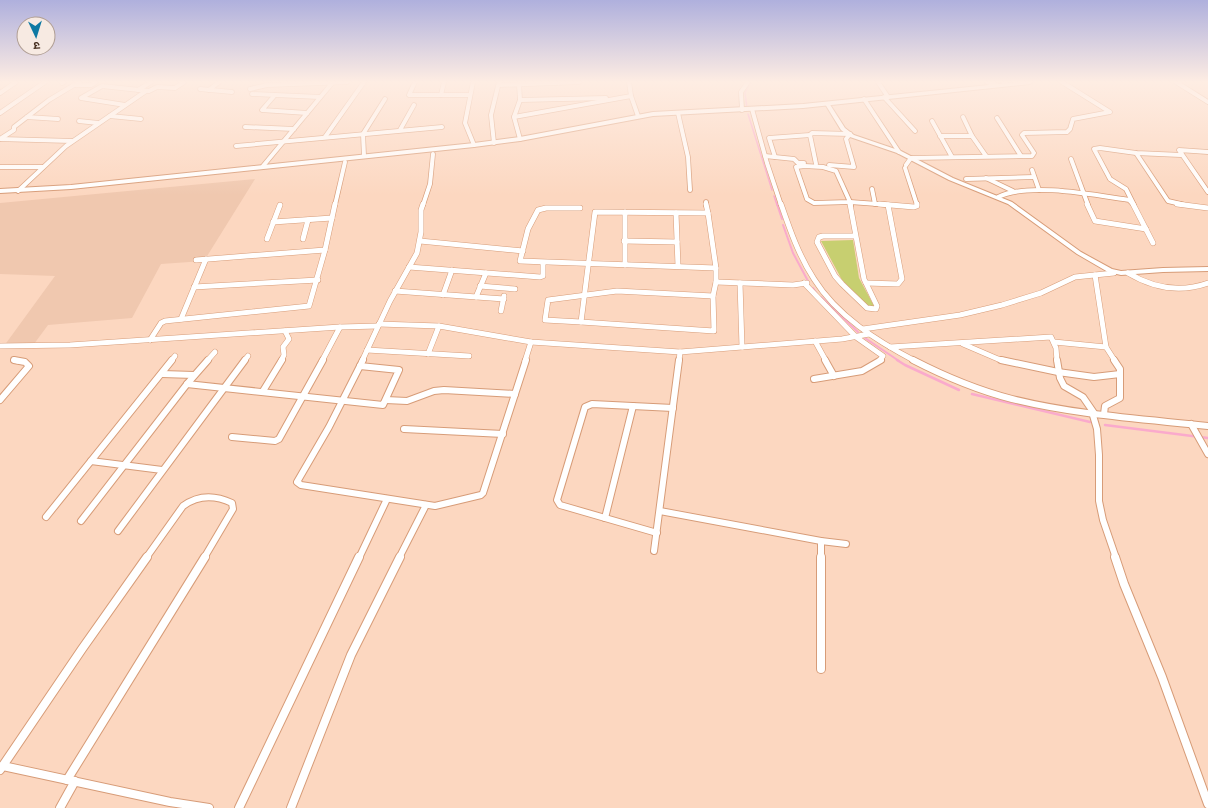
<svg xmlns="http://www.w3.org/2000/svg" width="1208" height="808" viewBox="0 0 1208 808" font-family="Lato,'Noto Sans Devanagari',sans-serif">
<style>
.built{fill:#f0c8af}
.green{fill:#c7cf70}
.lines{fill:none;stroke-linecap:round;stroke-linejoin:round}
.stream-far2{stroke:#faaacc;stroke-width:1.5}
.stream-far1{stroke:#faaacc;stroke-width:2}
.stream{stroke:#faaacc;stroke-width:2.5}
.minor-far3-casing{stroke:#d79c78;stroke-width:5.5}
.minor-far2-casing{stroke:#d79c78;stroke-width:6}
.minor-far1-casing{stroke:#d79c78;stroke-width:8}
.minor-casing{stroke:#d79c78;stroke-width:10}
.tertiary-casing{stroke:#d79c78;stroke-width:2}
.secondary-casing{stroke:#d79c78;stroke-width:2}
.minor-far3{stroke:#fff;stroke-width:4}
.minor-far2{stroke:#fff;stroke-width:5}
.minor-far1{stroke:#fff;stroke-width:6}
.minor{stroke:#fff;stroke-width:8}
.tertiary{fill:#fff;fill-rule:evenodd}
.secondary{fill:#fff;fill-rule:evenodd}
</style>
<rect width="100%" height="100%" fill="#fcd7c0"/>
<path class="built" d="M255 179 204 261 161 264 132 318 48 325 34 344 4 346 55 276 0 274V203Z"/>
<path class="green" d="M853 240 859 278 874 306H867L842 280 821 241Z"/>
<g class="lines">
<g class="stream-far2">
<path d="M747 108 745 93 751 82"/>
<path d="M748 114 772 190"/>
<path d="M774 196 777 205"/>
</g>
<g class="stream-far1">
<path d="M777 204 782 219"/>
<path d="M783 225 793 253 808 281"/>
<path d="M813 288 817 294"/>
<path d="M821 297 858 332"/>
<path d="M865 338 899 361"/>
</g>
<g class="stream">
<path d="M897 360 905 365 959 390"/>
<path d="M972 394 1090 422"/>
<path d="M1105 425 1208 438"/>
</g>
<defs>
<g id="minor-far3">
<path d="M415 82 409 95H470"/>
<path d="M473 82 465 123 474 145"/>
<path d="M629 82 631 96 638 116"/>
<path d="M878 82 888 97"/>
<path d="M987 82 997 85"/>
<path d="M1003 82 1006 84"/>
<path d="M1176 82 1208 102"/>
<path d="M62 83 64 82"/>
<path d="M519 84 520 100 514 117 520 139"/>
<path d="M75 85H91L96 82"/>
<path d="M499 85 579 82"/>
<path d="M200 89 232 92"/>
<path d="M250 89 267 85 347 82"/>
<path d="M138 90 151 82"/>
<path d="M209 90 219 82"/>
<path d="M0 93 16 82"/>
<path d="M252 94 320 97"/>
<path d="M275 95 262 110 307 113"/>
<path d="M441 95 444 82"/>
<path d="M884 97 915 131"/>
<path d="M864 99 899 152"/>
<path d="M520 100 606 98"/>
<path d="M125 105 81 98 102 86 149 91 157 87 175 88 184 82"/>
<path d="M752 109 767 163 781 205"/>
<path d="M742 110 741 92 748 82"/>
<path d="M0 113 45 82"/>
<path d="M678 113 688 157 690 190"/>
<path d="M110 116 141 119"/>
<path d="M27 117 58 119"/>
<path d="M514 117 631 96"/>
<path d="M963 117 972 136"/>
<path d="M997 118 1021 156"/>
<path d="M79 121 98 123"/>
<path d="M932 121 952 157"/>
<path d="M245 127 294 129"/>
<path d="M400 130 414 105"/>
<path d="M940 136H972L986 156"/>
<path d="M325 137 364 82"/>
<path d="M0 139 14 130V127L49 100 79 82"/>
<path d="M0 139 72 141"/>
<path d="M494 143 491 115 499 82"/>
<path d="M236 146 442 127"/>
<path d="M1208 152 1179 150 1208 192"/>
<path d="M1136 153 1168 201 1185 205"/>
<path d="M364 156 363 134 385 99"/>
<path d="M765 156 794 159 798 163H804"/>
<path d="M775 157 769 138 810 135"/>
<path d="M1071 159 1088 205"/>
<path d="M816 164 810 135 812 133 850 134"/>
<path d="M829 165 854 167 846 139 850 134"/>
<path d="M906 165 911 158 1032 156 1034 153 1022 135 1024 133 1067 132 1070 129 1073 119 1110 112 1062 82"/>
<path d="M263 166 333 82"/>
<path d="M805 166 823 167 836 171 850 202 814 203 807 199 796 167Z"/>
<path d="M0 167H43"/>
<path d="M905 168 917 205"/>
<path d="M1032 170 1039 190"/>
<path d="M986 178 1013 191"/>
<path d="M966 179 1034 177"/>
<path d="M872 189 875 204"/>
<path d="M18 191 66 146 146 91"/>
<path d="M998 197C1029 182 1094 195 1129 200L1134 205"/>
<path d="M706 202V205"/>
<path d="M850 202 851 205"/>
<path d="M850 202 891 205"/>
<path d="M1133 203 1126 189 1110 179 1094 149 1100 148 1136 153 1181 155"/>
<path d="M335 205 345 162"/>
<path d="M423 205 430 184 433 154"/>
</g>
<g id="minor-far2">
<path d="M706 204 708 213"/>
<path d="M781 204C790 230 799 256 814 279 837 316 877 341 915 361"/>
<path d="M850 204 864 279 877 306 876 309 867 308 842 284 835 276 817 242 819 237 823 236H856"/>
<path d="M879 204 914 207 917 206V204"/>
<path d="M1087 204 1095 221 1146 229"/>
<path d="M1133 204 1153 243"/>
<path d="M1177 204 1208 208"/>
<path d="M580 208H546L538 210 528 229 520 261 716 268"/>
<path d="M595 212 708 213 716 268V282L713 296 714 331 581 322Z"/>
<path d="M625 212V265"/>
<path d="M676 213 678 266"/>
<path d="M273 222 332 218"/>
<path d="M267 239 280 205"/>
<path d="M303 239 308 220"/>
<path d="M420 241 523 251"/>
<path d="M624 241 677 242"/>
<path d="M196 260 325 250 335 204"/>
<path d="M409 267 540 277 543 276V263"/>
<path d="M1128 273C1153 288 1180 293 1208 283"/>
<path d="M1095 275 1106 347 1115 361"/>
<path d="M716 282 793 285 807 283"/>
<path d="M740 283 742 347"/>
<path d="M804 283 856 337 883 356 879 361"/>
<path d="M866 283 898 284 902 279 888 205"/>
<path d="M480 286 515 289"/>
<path d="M194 287 318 280"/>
<path d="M395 291 504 299"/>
<path d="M443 295 452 270"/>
<path d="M476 297 486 273"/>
<path d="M501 311 504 296"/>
<path d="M181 319 206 259"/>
<path d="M581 322 545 320 548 300 617 291 713 296"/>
<path d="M379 324 439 326 531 342 680 352 842 339 869 334"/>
<path d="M863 329 960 315 1002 305 1041 293 1075 277 1114 273"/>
<path d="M150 340 161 323 165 321 309 306 325 250"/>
<path d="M815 341 826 361"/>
<path d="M1054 342 1106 347"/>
<path d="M963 344 998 359 1006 361"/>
<path d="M0 346 70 345 340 327 378 326"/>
<path d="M890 347 1051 337 1056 348 1057 361"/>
<path d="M367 350 469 356"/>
<path d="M428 354 439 326"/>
<path d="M14 360 18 361"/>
<path d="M171 361 175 356"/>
<path d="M207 361 215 352"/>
<path d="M244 361 248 356"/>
<path d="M281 361 284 355 283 347 289 339 285 331"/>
<path d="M322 361 340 327"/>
<path d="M362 361 390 301 417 253 421 232V210L423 204"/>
<path d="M525 361 531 342"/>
<path d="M679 361 680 352"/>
</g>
<g id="minor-far1">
<path d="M363 360 329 427 297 482 301 485 435 506 481 495 483 493 526 360"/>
<path d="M825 360 834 376"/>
<path d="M913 360C944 376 977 390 1012 399 1076 415 1143 419 1208 426"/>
<path d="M1001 360 1058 372 1094 377 1120 374"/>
<path d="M1057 360 1060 378 1064 386 1083 397 1094 413"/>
<path d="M162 374 194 375"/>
<path d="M814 379 862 371 881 360"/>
<path d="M187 384 383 405 399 370 360 366"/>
<path d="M263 391 282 360"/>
<path d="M0 400 29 366 25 362 14 360"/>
<path d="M386 400 407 401 434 391 444 390 515 394"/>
<path d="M1092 412 1097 429 1099 455V501L1103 520 1116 558"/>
<path d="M1104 414 1105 406 1120 398V369L1114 360"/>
<path d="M1191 424 1208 454"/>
<path d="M404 429 503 434"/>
<path d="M232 437 275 441 279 439 323 360"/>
<path d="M91 461 162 470"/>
<path d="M660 511 821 541 846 544"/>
<path d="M46 517 172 360"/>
<path d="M605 518 633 406"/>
<path d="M81 521 187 384 208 360"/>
<path d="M118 531 245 360"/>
<path d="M657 533 560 505 557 500 585 407 592 404 673 408"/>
<path d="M821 541V558"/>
<path d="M654 551 679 360"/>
<path d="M146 558 183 506C198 495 215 495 232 503L233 509 204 558"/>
<path d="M359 558 387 499"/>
<path d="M399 558 426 505"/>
</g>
<g id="minor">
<path d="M821 557V669"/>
<path d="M1115 557 1124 584 1162 677 1208 804"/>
<path d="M3 766 170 802 209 808"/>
<path d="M0 770 82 649 147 557"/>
<path d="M67 780 205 557"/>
<path d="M60 808 75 781"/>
<path d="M239 808 359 557"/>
<path d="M291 808 351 655 400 557"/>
</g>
<path id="tertiary" d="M825 103H829L845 128 854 135 901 151 953 178 1012 202 1081 252 1112 269 1121 271 1163 268 1208 267V271L1163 272 1121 275 1108 272 1077 254 1008 204 949 180 897 153 850 137 841 130 825 104Z"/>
<path id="secondary" d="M1019 82H1033L1030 84 803 108 653 116 520 141 474 147 71 189 0 193V189L71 185 474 143 520 137 653 112 803 104Z"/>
</defs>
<use href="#minor-far3" class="minor-far3-casing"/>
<use href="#minor-far2" class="minor-far2-casing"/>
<use href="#minor-far1" class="minor-far1-casing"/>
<use href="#minor" class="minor-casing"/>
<use href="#tertiary" class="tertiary-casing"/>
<use href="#secondary" class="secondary-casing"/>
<use href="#minor-far3" class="minor-far3"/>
<use href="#minor-far2" class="minor-far2"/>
<use href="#minor-far1" class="minor-far1"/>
<use href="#minor" class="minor"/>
<use href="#tertiary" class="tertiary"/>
<use href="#secondary" class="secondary"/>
</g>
<linearGradient id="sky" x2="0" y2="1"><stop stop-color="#afb0dd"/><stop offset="0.42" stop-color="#feede3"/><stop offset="1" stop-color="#feede3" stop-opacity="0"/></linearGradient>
<rect width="1208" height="195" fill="url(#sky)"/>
<g transform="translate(36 36) rotate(176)"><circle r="19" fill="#f7eae2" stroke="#b19f94"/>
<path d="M0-3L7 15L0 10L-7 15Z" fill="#0e79a3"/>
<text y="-6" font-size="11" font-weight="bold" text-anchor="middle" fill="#472f20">उ</text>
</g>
</svg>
